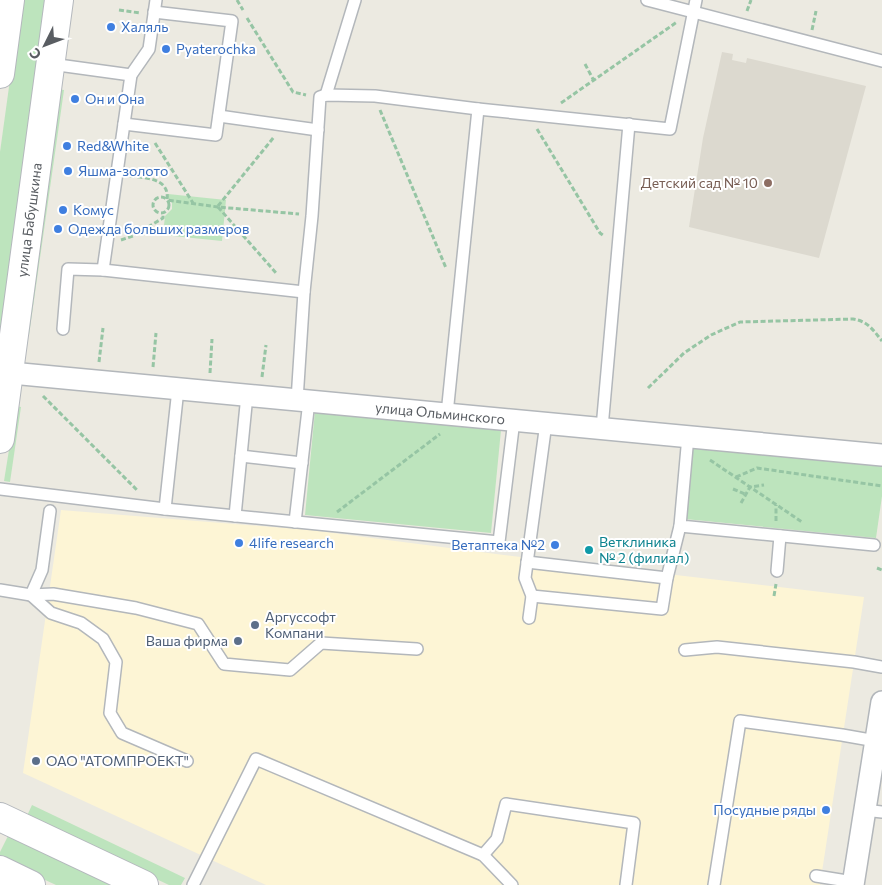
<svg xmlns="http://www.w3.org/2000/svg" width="882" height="885" viewBox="0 0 882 885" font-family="Commissioner,sans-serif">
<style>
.commercial{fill:#fdf5d5}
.education{fill:#dcd9cf}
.green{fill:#bde4bd}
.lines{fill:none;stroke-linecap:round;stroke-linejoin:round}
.lane-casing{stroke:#b3b7bb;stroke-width:14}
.street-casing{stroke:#b3b7bb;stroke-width:24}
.secondary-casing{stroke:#b4b8bd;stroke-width:30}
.path{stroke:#96c5a4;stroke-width:3;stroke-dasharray:5 2.5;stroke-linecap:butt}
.lane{stroke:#fff;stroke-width:11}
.street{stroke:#fff;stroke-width:21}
.secondary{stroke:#fff;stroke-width:28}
.shop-dot{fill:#3f7fe0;stroke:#fff;stroke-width:2}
.education-dot{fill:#8d6e63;stroke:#fff;stroke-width:2}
.culture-dot{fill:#0f9aa8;stroke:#fff;stroke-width:2}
.service-dot{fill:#5c6f8a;stroke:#fff;stroke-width:2}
.labels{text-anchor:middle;stroke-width:4;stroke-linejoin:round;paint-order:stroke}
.shop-label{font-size:14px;fill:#366cbe;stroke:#fff;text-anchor:start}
.education-label{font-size:14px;fill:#785e54;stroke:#fff;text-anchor:end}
.street-label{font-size:14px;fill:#595d62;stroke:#fff}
.culture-label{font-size:14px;fill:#0d838f;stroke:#fff;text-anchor:start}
.service-label{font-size:14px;fill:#4e5e75;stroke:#fff;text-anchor:start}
</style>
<rect width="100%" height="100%" fill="#eceae1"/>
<path class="commercial" d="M61 510 310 530 496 554 864 597 820 885H266L23 773Z"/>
<path class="education" d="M722 52 733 54 732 60 746 63 747 58 866 86 819 258 689 227 703 138Z"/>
<g class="green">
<path d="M21 0H48L3 325 0 327V152Z"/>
<path d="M57 89 64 90 29 335H24Z"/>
<path d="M168 194 226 200 222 241 163 235 165 216 172 209V203L167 196Z"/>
<path d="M16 406 21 407 10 482 4 481Z"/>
<path d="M315 411 501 430 491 533 305 515Z"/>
<path d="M695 446 882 462V496L876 538 685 519 692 451Z"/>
<path d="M32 805 185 878 181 885H169L26 818Z"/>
<path d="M9 834 118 885H56L0 859V852Z"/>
</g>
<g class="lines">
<defs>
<g id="lane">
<path d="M647 0 882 61"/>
<path d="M51 64 131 75"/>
<path d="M326 95 355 0"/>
<path d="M219 116 318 130"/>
<path d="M124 124 216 135 232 21 154 12"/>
<path d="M103 270 131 75 149 49 156 0"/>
<path d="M63 329 68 269 103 270 304 292"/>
<path d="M297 400 304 292 312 216 320 97 326 95 375 96 478 109 670 129 696 0"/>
<path d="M447 414 478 109"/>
<path d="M602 428 629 124"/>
<path d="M688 436 680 526 874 545"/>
<path d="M241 456 302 463"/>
<path d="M0 489 165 509 499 542 514 420"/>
<path d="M165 509 178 389"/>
<path d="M50 511 42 570 31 595 51 613 81 623 103 639 116 662 110 713 122 733 187 761"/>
<path d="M235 516 247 395"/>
<path d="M295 522 309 401"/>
<path d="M527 562 667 578"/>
<path d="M777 571 780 536"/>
<path d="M0 590 31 595 53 594 136 608 198 624 224 664 290 670 321 643 417 649"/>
<path d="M532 596 662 609 667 578 680 526"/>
<path d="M529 618 532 596 525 578 546 423"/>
<path d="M685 650 717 647 854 662 882 667"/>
<path d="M864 810 882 812"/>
<path d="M483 855 497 839 506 804 634 823 626 885"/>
<path d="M816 876 853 882"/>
<path d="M193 885 256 759 483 855 512 885"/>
<path d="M714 885 740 721 842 735 876 741"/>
</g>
<g id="street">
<path id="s1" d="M0 372 882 455"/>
<path d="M853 885 882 702"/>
</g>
<g id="secondary">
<path d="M0 74 10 0"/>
<path id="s2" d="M0 439 59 0"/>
<path d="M0 817 144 885"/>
<path d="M0 870 31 885"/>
</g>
</defs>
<use href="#lane" class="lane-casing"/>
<use href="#street" class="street-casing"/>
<use href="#secondary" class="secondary-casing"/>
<g class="path">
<path d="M237 0 243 10"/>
<path d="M119 10 140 13"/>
<path d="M747 11 751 0"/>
<path d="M247 18 293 92 306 95"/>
<path d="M812 30 816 11"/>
<path d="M585 64 594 81"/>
<path d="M561 103 677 22"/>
<path d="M380 110 446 268"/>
<path d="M537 129 600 233 604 236"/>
<path d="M155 143 193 203"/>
<path d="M96 171 104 172"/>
<path d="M130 176C146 178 170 178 167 200L218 207 299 214"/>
<circle cx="161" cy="205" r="8"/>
<path d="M218 206 274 137"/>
<path d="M218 207 277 274"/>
<path d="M121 240 133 236 163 218V213"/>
<path d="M99 362 103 328"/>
<path d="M153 367 156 333"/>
<path d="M210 373 212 339"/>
<path d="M262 377 266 345"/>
<path d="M648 388 684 353 711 335 740 322 853 319C868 321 874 331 882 341"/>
<path d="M43 396 138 491"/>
<path d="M710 460 802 522"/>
<path d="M736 477 757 468 882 486"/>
<path d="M733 489 745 494"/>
<path d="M741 503 750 487 764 485"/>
<path d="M337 512 440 434"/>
<path d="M776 521V505"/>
<path d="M877 568 882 570"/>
<path d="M774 596 776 584"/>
</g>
<use href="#lane" class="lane"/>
<use href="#street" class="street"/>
<use href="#secondary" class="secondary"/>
</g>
<g class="shop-dot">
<circle cx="111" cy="27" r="5"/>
<circle cx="166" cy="49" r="5"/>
<circle cx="75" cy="99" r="5"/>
<circle cx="67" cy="146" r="5"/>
<circle cx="68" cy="171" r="5"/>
<circle cx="63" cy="210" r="5"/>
<circle cx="58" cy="229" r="5"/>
<circle cx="239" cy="543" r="5"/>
<circle cx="555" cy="545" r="5"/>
<circle cx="826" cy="810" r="5"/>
</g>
<circle class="education-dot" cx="768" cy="183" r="5"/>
<circle class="culture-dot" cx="589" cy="550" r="5"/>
<g class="service-dot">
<circle cx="255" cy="625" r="5"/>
<circle cx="238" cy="641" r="5"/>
<circle cx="36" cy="761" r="5"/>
</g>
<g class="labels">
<g class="shop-label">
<text x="121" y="32">Халяль</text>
<text x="176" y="54">Pyaterochka</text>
<text x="85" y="104">Он и Она</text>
<text x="77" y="151">Red&amp;White</text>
<text x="78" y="176">Яшма-золото</text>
<text x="73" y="215">Комус</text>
<text x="68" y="234">Одежда больших размеров</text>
<text x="249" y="548">4life research</text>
<text x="545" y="550" text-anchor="end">Ветаптека №2</text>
<text x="816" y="815" text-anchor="end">Посудные ряды</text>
</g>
<g class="education-label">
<text x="758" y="188">Детский сад № 10</text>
</g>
<g class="street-label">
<text dy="5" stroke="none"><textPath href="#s2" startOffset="221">улица Бабушкина</textPath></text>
<text dy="5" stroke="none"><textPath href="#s1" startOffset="442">улица Ольминского</textPath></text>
</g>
<g class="culture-label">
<text x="599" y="547">Ветклиника<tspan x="599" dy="16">№ 2 (филиал)</tspan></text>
</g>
<g class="service-label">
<text x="265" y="622">Аргуссофт<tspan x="265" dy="16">Компани</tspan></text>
<text x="228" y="646" text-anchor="end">Ваша фирма</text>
<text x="46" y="766">ОАО "АТОМПРОЕКТ"</text>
</g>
</g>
<g transform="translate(45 45) rotate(228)" stroke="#ffffff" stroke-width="4" paint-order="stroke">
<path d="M0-4L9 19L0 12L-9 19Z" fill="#595d62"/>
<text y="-8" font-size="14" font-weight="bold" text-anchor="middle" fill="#595d62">С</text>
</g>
</svg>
